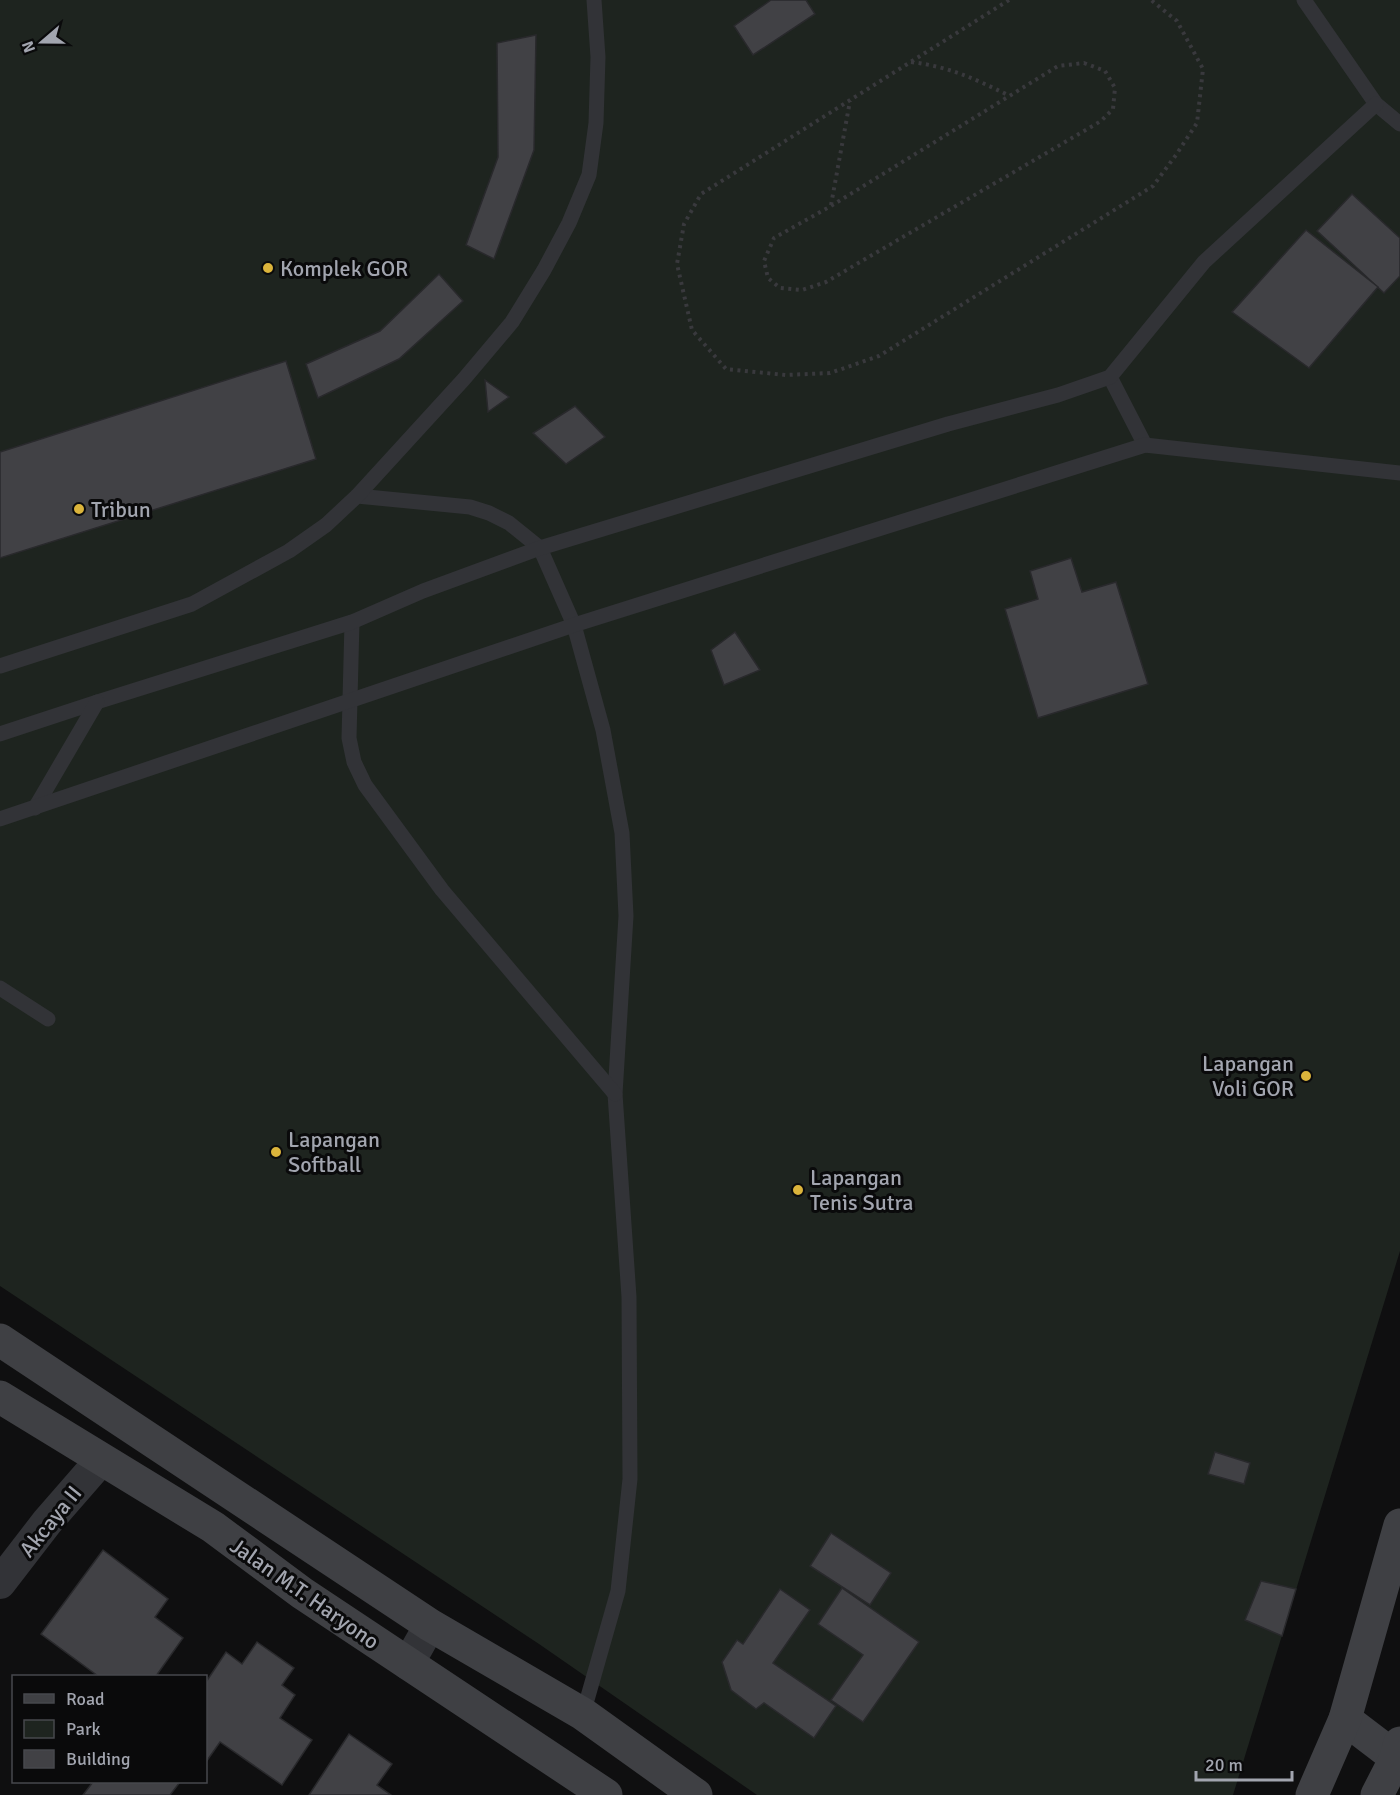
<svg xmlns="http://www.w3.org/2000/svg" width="1400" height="1795" viewBox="0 0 1400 1795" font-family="Signika,sans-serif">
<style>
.green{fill:#1e241f}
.building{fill:#414145;stroke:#29292c;stroke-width:1.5}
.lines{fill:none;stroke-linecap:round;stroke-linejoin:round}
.path{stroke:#39393d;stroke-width:4;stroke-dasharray:3 4.5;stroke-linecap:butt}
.lane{stroke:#323337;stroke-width:15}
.street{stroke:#323337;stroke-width:32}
.secondary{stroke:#3f4044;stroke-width:33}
.poi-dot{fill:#dbb43b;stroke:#0a0a0b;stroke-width:2}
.labels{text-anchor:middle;stroke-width:6;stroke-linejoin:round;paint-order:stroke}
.poi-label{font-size:22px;fill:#a2a5af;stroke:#0a0a0b;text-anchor:start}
.street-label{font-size:22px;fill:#a2a5af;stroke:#0a0a0b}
</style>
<rect width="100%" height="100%" fill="#0f0f10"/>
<path class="green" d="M0 0H1400V1251L1233 1795H757L539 1644 0 1286Z"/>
<g class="building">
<path d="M771 0H806L815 14 753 55 734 26Z"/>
<path d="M536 35 534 150 494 259 466 245 498 157 497 43Z"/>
<path d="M1352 194 1400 238V276L1384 293 1317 231Z"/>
<path d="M1306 230 1378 287 1309 368 1232 312Z"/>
<path d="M439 274 463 301 399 359 318 398 306 364 380 331Z"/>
<path d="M286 361 316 459 0 558V452Z"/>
<path d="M485 380 509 397 488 412Z"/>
<path d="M575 406 605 437 566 464 533 433Z"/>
<path d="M1071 558 1082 592 1116 582 1148 684 1038 718 1005 609 1038 599 1030 571Z"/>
<path d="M735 632 760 670 724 685 711 650Z"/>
<path d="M1215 1452 1250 1463 1244 1484 1208 1474Z"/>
<path d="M831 1533 891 1573 870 1605 810 1566Z"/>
<path d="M103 1550 168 1599 155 1617 183 1638 156 1676H98L41 1634Z"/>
<path d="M1261 1581 1296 1589 1282 1636 1245 1620Z"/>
<path d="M842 1588 919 1642 863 1722 831 1700 863 1655 818 1624Z"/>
<path d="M780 1589 810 1610 773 1663 836 1706 814 1738 764 1703 756 1709 731 1690 722 1662 737 1640 743 1644Z"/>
<path d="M257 1642 294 1668 282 1685 295 1695 280 1718 312 1740 282 1785 220 1742 206 1762V1682L226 1652 242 1664Z"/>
<path d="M349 1734 392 1764 377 1785 391 1795H309Z"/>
<path d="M93 1782H180L170 1795H83Z"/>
</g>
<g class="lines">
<g class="path">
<path d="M1009 0 701 194 684 224 677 264 692 330 726 369 786 375 830 373 879 356 1153 186 1176 155 1197 123 1203 69 1177 21 1151 0"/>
<path d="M911 62C950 67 973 78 1008 95"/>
<path d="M1084 63 1105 71 1115 88 1113 109 1101 121 826 282 802 290 780 288 768 278 764 261 774 238 831 206 1058 66Z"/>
<path d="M831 205 850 101"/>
</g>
<g class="lane">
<path d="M1304 0 1376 104 1400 124"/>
<path d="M1110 377 1145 445"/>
<path d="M357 496 470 507 489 513 509 523 540 548 574 625 603 730 622 833 626 916 615 1094 629 1297 630 1479 618 1591 583 1714"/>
<path d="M352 622 349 738 354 762 365 785 442 890 615 1094"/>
<path d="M0 666 192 604 289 551 326 525 357 496 464 379 512 322 544 270 569 223 589 175 596 123 598 57 594 0"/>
<path d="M0 734 97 702 352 622 423 591 540 548 948 424 1058 395 1110 377 1204 262 1376 104"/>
<path d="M35 808 97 702"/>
<path d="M0 819 574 625 1145 445 1400 473"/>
<path d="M0 988 48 1019"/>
</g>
<g class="street">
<path d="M0 1583 47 1522 101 1460"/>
<path d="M408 1664 430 1625"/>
</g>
<g class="secondary">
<path d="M0 1340 430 1625 583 1714 696 1795"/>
<path d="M0 1397 213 1527 302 1593 606 1795"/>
<path d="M1345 1719 1396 1758"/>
<path d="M1312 1795 1345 1719 1400 1525"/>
<path d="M1377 1795 1396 1758 1400 1743"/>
</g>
</g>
<g class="poi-dot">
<circle cx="268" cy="268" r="6"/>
<circle cx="79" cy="509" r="6"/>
<circle cx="1306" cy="1076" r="6"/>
<circle cx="276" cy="1152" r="6"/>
<circle cx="798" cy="1190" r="6"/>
</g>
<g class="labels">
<g class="poi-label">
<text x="280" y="276">Komplek GOR</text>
<text x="91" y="517">Tribun</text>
<text x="1294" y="1071" text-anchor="end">Lapangan<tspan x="1294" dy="25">Voli GOR</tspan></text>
<text x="288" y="1147">Lapangan<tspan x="288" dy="25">Softball</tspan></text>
<text x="810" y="1185">Lapangan<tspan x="810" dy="25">Tenis Sutra</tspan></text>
</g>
<g class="street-label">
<text transform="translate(50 1521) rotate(-51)" y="8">Akcaya II</text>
<text transform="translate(305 1593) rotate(35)" y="8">Jalan M.T. Haryono</text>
</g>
</g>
<rect x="12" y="1675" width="195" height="108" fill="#0a0a0b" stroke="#47484d" stroke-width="1.5"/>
<rect x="24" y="1694" width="30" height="9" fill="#3f4044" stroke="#47484d" stroke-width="1.5"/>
<text x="66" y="1705" font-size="18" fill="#a2a5af">Road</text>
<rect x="24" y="1720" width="30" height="18" fill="#1e241f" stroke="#47484d" stroke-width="1.5"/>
<text x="66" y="1735" font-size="18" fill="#a2a5af">Park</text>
<rect x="24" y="1750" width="30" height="18" fill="#414145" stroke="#47484d" stroke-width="1.5"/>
<text x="66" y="1765" font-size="18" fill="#a2a5af">Building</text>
<g transform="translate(42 42) rotate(250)" stroke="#0a0a0b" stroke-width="4.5" paint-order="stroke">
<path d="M0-4.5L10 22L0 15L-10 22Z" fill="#a2a5af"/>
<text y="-9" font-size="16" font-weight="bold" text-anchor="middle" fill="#a2a5af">N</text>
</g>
<path d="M1196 1771v9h96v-9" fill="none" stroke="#a2a5af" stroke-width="3"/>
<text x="1205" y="1771" font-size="18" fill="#a2a5af" stroke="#0a0a0b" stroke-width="4.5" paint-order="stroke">20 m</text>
</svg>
